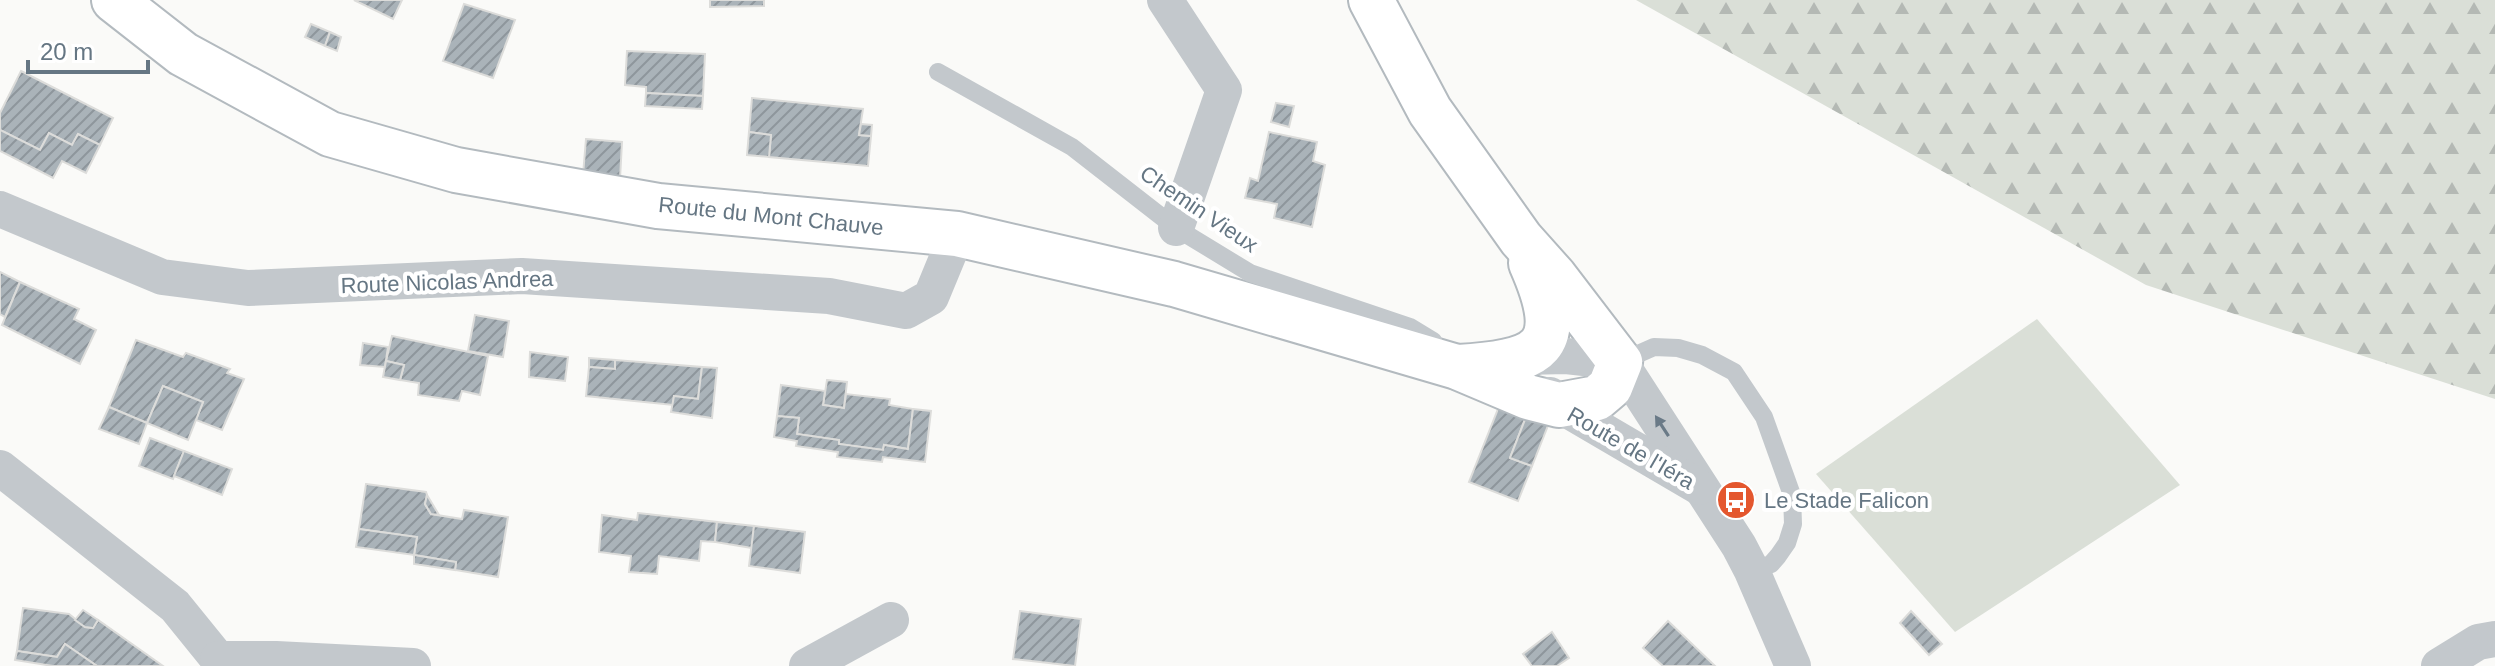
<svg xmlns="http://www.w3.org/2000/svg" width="2495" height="666" viewBox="0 0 2495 666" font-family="Arial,sans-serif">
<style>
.forest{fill:url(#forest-firs)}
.pitch{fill:#dadfd7}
.building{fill:url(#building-hatch);stroke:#dcdcda;stroke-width:2}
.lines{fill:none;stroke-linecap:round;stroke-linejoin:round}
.secondary-casing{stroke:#b3babf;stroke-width:48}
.lane{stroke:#c3c8cc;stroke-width:18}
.street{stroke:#c3c8cc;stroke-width:36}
.secondary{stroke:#fff;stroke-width:44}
.oneway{fill:#6a7a87}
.labels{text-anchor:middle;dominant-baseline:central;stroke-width:8;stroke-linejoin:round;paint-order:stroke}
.street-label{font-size:22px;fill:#657683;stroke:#fff}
.poi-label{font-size:22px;fill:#657683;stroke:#fff;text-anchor:start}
</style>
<defs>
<pattern id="forest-firs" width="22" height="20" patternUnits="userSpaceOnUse" patternTransform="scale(2)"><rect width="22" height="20" fill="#dadfd7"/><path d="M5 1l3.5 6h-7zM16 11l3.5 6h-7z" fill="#b4b9b4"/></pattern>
<pattern id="building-hatch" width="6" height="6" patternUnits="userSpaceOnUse" patternTransform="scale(2)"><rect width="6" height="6" fill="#aab3b9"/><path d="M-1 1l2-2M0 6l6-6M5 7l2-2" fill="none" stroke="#8e969c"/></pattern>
</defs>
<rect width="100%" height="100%" fill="#fafaf8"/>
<polygon class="forest" points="1636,0 2495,0 2495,399 2146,285"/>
<polygon class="pitch" points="2037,319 2180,485 1955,632 1816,474"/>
<g class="building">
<polygon points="354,0 402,0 393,19"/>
<polygon points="710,0 764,0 764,6 710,7"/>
<polygon points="464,4 515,20 493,78 443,61"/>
<polygon points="311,24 330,32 325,46 305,37"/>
<polygon points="330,32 341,37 337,51 325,46"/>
<polygon points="627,51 705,54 703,96 646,93 646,87 625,85"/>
<polygon points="21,71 113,118 100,145 78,134 72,145 49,133 40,150 0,130 0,113"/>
<polygon points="646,93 703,96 702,109 645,106"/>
<polygon points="752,98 863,109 859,135 871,136 868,166 769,157 771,135 749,132"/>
<polygon points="1276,103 1294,106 1289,127 1271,122"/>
<polygon points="861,124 872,125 871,136 859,135"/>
<polygon points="0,130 40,150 49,133 72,145 78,134 100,145 86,173 62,161 53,178 0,151"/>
<polygon points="749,132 771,135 769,157 747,155"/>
<polygon points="1269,132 1317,142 1313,161 1325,165 1312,227 1274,218 1277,204 1245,198 1250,178 1258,181"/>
<polygon points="586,139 622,142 620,179 583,175"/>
<polygon points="0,272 20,282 5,317 0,314"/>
<polygon points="20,282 79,309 74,319 96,330 80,364 2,325"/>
<polygon points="475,315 509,321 503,357 468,351"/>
<polygon points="392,336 488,356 480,395 462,391 459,401 418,395 419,383 400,380 404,365 386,361"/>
<polygon points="136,340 183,357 186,353 230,369 227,373 244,379 222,430 196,420 203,402 163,386 147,423 109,407"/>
<polygon points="363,343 388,347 385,367 360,365"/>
<polygon points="530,352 568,357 565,381 529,377"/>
<polygon points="589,358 615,360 615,369 589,367"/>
<polygon points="615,360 702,367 698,399 674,396 673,405 586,396 589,367 615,369"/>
<polygon points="386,361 404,365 400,380 383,377"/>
<polygon points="702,367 717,368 712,418 671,412 674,396 698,399"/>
<polygon points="827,380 847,382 844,408 823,405"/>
<polygon points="781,385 825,391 823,405 844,408 846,394 890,399 889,405 913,409 908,449 884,445 883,450 839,444 839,440 797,434 799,418 777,416"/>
<polygon points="163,386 203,402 188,440 147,423"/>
<polygon points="1502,399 1528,412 1510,458 1532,466 1518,501 1469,482"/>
<polygon points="109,407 147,423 139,444 99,429"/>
<polygon points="913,409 931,411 925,462 883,457 882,462 837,457 838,452 796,446 797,441 774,437 777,416 799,418 797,434 839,440 839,444 883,450 884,445 908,449"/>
<polygon points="1528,412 1549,423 1532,466 1510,458"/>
<polygon points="150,438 184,451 173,479 139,466"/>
<polygon points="184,451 232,469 222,495 174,476"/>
<polygon points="1744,482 1755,495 1741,507 1730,493"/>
<polygon points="366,484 426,492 427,495 425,504 431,514 462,519 464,510 508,517 498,577 455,570 456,562 414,555 417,537 359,529"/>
<polygon points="427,495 439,515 431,514 425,504"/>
<polygon points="638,513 717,522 715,542 701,541 699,561 659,556 657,574 629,572 631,556 599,552 602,515 637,520"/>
<polygon points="717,522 754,526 752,548 715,542"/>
<polygon points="754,526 805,532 800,573 749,566"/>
<polygon points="359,529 417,537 414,555 356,547"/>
<polygon points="414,555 456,562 455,570 414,564"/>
<polygon points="23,608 69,614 85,627 93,628 98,620 163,666 97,666 65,644 57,657 17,651"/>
<polygon points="83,610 98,620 93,628 85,627 75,620"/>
<polygon points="1020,611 1081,619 1075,666 1013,659"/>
<polygon points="1911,611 1942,644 1929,655 1900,623"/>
<polygon points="1668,621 1715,666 1663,666 1643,648"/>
<polygon points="1552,632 1569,658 1557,666 1532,666 1523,654"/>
<polygon points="65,644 97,666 53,666 15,660 17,651 57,657"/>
</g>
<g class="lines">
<g class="secondary-casing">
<g id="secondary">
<polyline points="114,0 183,54 330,134 456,170 658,206 957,234 1174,284 1457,367 1528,397 1559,405 1597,398 1610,387 1620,362 1555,277 1521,239 1430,111 1371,0"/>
<path d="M1458,367c83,-5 111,-18 73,-104"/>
</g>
</g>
<g class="lane">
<polyline points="938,72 1072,147 1176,228 1250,273 1410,327 1433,341 1433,350"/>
<polyline points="1620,362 1654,347 1678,348 1702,355 1734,372 1764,417 1792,495 1793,524 1787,543 1778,556 1771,564 1752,571"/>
</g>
<g class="street">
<polyline points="1165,0 1224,90 1176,228"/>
<polyline points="0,209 162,277 248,288 522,276 829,296 906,311 931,297 957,234"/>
<polyline points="1523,357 1566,356 1620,362 1739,546 1752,571 1793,666"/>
<polyline points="1550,395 1559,405 1699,487"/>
<polyline points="0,468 175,606 218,659 221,666"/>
<polyline points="218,659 276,659 413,666"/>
<polyline points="807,666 891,620"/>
<polyline points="2439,666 2478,642 2495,639"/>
</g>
<use href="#secondary" class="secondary"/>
</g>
<defs><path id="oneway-solid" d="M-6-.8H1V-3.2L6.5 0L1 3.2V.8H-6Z" transform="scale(2)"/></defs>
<use class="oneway" href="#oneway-solid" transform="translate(1662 426) rotate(-123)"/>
<defs>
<g id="bus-disc" transform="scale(2)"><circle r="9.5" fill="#e4572e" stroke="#fff"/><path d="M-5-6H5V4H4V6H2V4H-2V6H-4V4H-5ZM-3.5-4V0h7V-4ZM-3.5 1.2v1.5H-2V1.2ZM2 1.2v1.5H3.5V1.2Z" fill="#fff"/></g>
</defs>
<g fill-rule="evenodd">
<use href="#bus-disc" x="1736" y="500"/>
</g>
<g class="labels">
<g class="street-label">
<text transform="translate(1199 209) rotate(34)">Chemin Vieux</text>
<text transform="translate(771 216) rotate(6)">Route du Mont Chauve</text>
<text transform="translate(447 282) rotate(-2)">Route Nicolas Andrea</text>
<text transform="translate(1631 448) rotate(30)">Route de l'Iéra</text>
</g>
<g class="poi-label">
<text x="1764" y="500">Le Stade Falicon</text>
</g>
</g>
<path d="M28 60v12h120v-12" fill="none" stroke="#657683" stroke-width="4"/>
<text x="40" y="60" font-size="24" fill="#657683" stroke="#ffffff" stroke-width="6" paint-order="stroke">20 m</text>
</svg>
